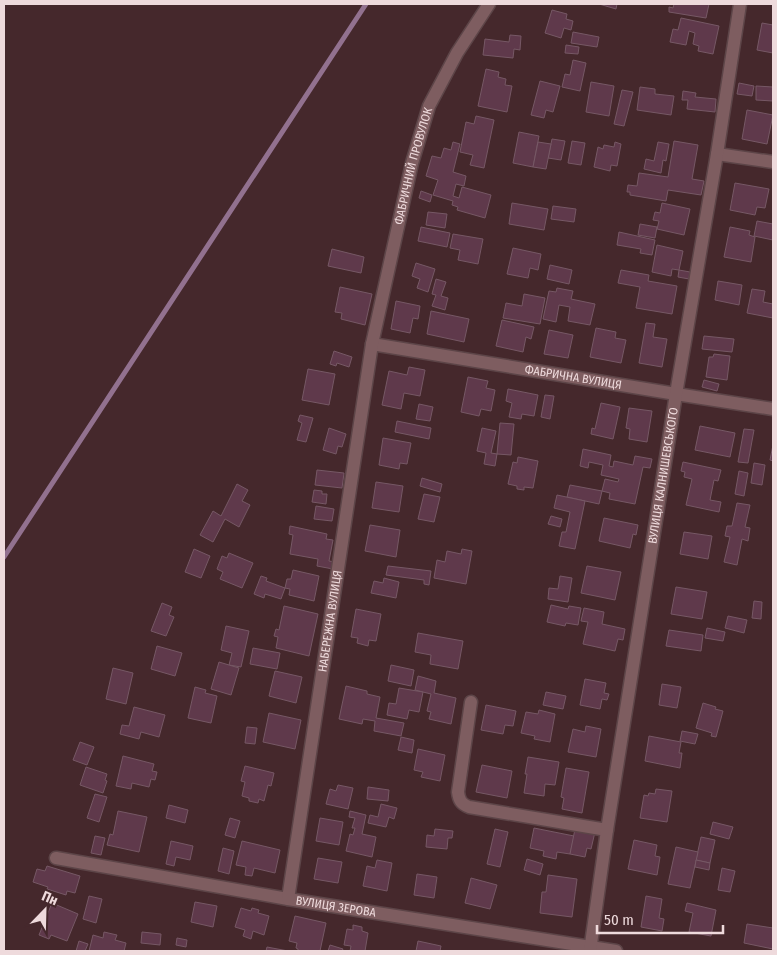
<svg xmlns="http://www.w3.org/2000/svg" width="777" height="955" viewBox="0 0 777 955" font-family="'Fira Sans Condensed',sans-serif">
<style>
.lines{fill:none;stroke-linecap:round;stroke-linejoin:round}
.stream{stroke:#92718f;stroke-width:5}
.building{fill:#5f394b;stroke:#765865}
.minor-casing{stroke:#5d4548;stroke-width:15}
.minor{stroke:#7e5d60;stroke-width:12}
.labels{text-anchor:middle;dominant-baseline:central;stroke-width:4;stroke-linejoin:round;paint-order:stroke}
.street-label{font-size:12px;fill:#eedadc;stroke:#45282c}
</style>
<rect width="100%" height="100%" fill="#45282c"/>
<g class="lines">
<polyline class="stream" points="4,557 366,4"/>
</g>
<g class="building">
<polygon points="599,4 617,4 616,9"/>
<polygon points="674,4 709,4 706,18 669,12 669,7 673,8"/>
<polygon points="552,10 567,14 566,19 573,21 571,30 564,28 561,38 545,33"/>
<polygon points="681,18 719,26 713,54 698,51 699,46 693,44 695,33 689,31 686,45 670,42 673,29 678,30"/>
<polygon points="762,23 773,25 773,53 757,50"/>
<polygon points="573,32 599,37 597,47 571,43"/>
<polygon points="510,35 521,36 520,50 514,49 513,58 483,55 485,39 509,42"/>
<polygon points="566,45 579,47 578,54 565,53"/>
<polygon points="573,60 586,63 580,91 562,87 565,74 570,75"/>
<polygon points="486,69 499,72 498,77 506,79 505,85 512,86 507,112 478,106"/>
<polygon points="540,81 560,86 553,112 546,110 544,118 531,115"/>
<polygon points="591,82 614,86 609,116 586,112"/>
<polygon points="739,83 754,86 752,96 737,94"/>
<polygon points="756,86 773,87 773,101 756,100"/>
<polygon points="640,87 655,89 655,94 674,96 671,115 637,110"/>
<polygon points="622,90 633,92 624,126 614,124"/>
<polygon points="683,91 696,93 695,97 716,99 715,112 687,109 688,100 682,100"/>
<polygon points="747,110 773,115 767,144 742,139"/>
<polygon points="476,116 494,120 484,168 470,165 473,155 460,152 466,122 474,124"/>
<polygon points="519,132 539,136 533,167 513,163"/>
<polygon points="552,139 565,141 561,160 548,158"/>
<polygon points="572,141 585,143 581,165 568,163"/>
<polygon points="674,141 698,145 692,179 704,181 701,195 668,190 666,201 630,195 630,192 627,192 628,185 637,186 639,173 668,177"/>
<polygon points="453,142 460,144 453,172 466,176 464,186 456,184 453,196 459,198 462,187 491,195 485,218 457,210 458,207 452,205 453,201 433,195 438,180 426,176 432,156 441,158 444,148 451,150"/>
<polygon points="538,142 551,144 546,169 533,167"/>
<polygon points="615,142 621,144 617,166 611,165 610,171 594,167 598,147 603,149 604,145 614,147"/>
<polygon points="658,142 669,144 666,161 663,160 661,173 644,169 646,159 654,161"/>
<polygon points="735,183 769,189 765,208 757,207 755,215 730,210"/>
<polygon points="421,191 432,195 430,202 419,198"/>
<polygon points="512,203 548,209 544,230 509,224"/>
<polygon points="662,203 690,209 684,235 657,229 659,221 653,220 655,212 660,213"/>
<polygon points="553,206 576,209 574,222 551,219"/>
<polygon points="428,212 447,214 445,228 426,225"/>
<polygon points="757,221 773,224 773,240 754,236"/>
<polygon points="640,224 657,227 655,238 638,235"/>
<polygon points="421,227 450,233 447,247 418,241"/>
<polygon points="730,227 750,231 749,235 755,237 751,262 724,257"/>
<polygon points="619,232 655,240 652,255 640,253 641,249 617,245"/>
<polygon points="453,234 483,239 478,264 458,260 460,250 450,248"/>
<polygon points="657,245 683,251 679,270 672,269 671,276 652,272"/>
<polygon points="513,248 541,254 538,270 530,268 528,278 507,274"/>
<polygon points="332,249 364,257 361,273 328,266"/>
<polygon points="416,263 435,269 428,292 417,288 420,279 412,276"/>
<polygon points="550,265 572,270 569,284 547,279"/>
<polygon points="621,270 649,275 648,281 677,286 672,314 636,308 640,287 618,283"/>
<polygon points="679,270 690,272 689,279 678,277"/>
<polygon points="436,279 446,282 441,296 448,298 445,310 432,306 436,295 432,294"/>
<polygon points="718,281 742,285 739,305 715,300"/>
<polygon points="340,287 372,294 365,325 341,319 342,313 335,312"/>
<polygon points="557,288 573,291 571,299 595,304 590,325 568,321 570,307 559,305 556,322 543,319 549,291 556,292"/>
<polygon points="752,289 765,291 763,302 773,304 773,318 747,313"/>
<polygon points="524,294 545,298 540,324 503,318 506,303 522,306"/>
<polygon points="396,301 420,306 418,319 413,318 410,333 391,329"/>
<polygon points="431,311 469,319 464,342 427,334"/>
<polygon points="502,320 534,327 531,339 526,337 523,352 496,346"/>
<polygon points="646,323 655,324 653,337 667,339 662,367 639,363"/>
<polygon points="596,328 616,332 615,338 626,340 621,363 590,357"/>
<polygon points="549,330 573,335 568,358 544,354"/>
<polygon points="704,336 734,339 732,352 702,349"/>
<polygon points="334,351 352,357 349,367 337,363 336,366 330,364"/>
<polygon points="714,354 730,356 727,380 706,377 709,357 713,357"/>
<polygon points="409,367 425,370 420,396 404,393 401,409 382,405 389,371 407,375"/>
<polygon points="308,369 335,374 329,405 302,400"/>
<polygon points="468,377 488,381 486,388 495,390 491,411 481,409 479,416 461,412"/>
<polygon points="704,380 719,384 717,391 702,387"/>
<polygon points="508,389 538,395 534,416 522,414 521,419 509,417 512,403 506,401"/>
<polygon points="545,395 554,396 550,419 541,417"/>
<polygon points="601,403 620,407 613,439 591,434 592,428 595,429"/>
<polygon points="419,404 433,407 430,421 416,419"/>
<polygon points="629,408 652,411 647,442 629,439 630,429 626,428"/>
<polygon points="300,415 313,418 306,442 297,440 302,423 298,421"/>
<polygon points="397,421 431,428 429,439 395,432"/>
<polygon points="500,423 514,424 511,455 497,454"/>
<polygon points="700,426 735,433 730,457 695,450"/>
<polygon points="329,428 346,434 342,447 338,446 336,454 323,450"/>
<polygon points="482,428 496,431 491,453 497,454 495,466 484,464 486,453 477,451"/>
<polygon points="744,429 754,430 748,463 738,462"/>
<polygon points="383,438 411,443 407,464 400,463 399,469 379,465"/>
<polygon points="773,445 773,461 770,460"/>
<polygon points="583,449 611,455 609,466 613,467 614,461 633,465 635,456 652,459 650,468 643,467 635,504 609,499 610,493 602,491 605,479 618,482 619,479 601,475 603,465 589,462 588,468 580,466"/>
<polygon points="518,457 538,461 533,488 524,487 524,490 517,489 517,486 508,484 513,462 517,463"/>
<polygon points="683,462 721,470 718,481 714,480 710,500 721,502 719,512 686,505 692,479 684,477 685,472 681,471"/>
<polygon points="754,463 765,465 762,485 751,483"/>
<polygon points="317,470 344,473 342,488 315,485"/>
<polygon points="739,471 748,473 744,496 735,494"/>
<polygon points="422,478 442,484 440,492 420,486"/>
<polygon points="376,482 403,486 399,512 372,508"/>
<polygon points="237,484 248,490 242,501 250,505 239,527 225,519 213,542 200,535 213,511 221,516"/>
<polygon points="570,485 602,491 599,504 567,497"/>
<polygon points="314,490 322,491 322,494 327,494 326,504 312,502"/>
<polygon points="424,494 440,497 434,522 418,519"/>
<polygon points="557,495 585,501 575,549 559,546 562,532 566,532 570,512 554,508"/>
<polygon points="737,503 750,505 745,527 750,528 748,541 742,539 737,565 724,562 730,537 725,536 727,526 732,526"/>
<polygon points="316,506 334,509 332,521 314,519"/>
<polygon points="551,516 562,519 560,527 548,524"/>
<polygon points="604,518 638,525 636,535 633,534 630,548 599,541"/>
<polygon points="370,525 400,530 396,557 365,551"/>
<polygon points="290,526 327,534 326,539 333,540 329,561 335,562 333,569 317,566 318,559 290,554 293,535 289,534"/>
<polygon points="684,532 712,536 708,559 680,554"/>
<polygon points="194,549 210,556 201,578 185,572"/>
<polygon points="462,549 472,551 466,584 434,578 437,560 445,562 447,551 461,554"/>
<polygon points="229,553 253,563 242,588 220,579 223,572 217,569 222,556 227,558"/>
<polygon points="388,566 431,571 429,585 424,584 424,580 386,575"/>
<polygon points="587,566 621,572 615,600 581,593"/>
<polygon points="293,570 319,576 314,601 289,595 290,589 285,588 287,579 291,579"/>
<polygon points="261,576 267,578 266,581 285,588 281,599 265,594 264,598 254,594"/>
<polygon points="560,576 572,578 568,602 548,599 549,588 558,589"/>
<polygon points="384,578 399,582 396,598 371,593 374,581 383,583"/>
<polygon points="676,587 707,592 702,619 671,614"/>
<polygon points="754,601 762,602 761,619 752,618"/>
<polygon points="162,603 172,607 169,615 174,617 166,636 151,631"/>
<polygon points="551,605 568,609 569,606 581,608 578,625 566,623 565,626 547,622"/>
<polygon points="284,606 318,614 309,656 276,648 278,637 274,636 276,629 279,630"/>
<polygon points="584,608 604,612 602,624 625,629 623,640 618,639 615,651 583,644 588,622 581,621"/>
<polygon points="356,609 381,614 376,641 369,640 368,646 357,643 358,638 351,637"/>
<polygon points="728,616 747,620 744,633 725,628"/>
<polygon points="226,626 249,631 241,667 229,665 232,653 221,650"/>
<polygon points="707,628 725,632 723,641 705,638"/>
<polygon points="669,630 703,635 701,651 666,646"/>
<polygon points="418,633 463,641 458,669 430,664 431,655 415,652"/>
<polygon points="157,646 182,653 175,676 151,669"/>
<polygon points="253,648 280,653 277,669 250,664"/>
<polygon points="219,662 239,668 231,695 211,689"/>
<polygon points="391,665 414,670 411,686 388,681"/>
<polygon points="113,668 133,673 126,704 106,699"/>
<polygon points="275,671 302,677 296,703 269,696"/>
<polygon points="418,676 436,681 434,693 456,698 451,724 429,719 431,712 427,711 431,694 415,690"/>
<polygon points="585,679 606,683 604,693 609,694 607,700 602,699 600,709 580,705"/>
<polygon points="662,684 681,687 677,708 659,705"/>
<polygon points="346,686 367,691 367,694 380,697 376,718 404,723 401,736 374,731 375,721 363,719 362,724 339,719"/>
<polygon points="195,687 206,690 205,693 217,696 211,723 188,718"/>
<polygon points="399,688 423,692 419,712 409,710 407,719 387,715 389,703 396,704"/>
<polygon points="546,692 566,696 563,709 543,705"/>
<polygon points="703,703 716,707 715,709 723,711 716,737 711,736 712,733 696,728"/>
<polygon points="486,705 516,711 513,726 505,725 503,734 481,730"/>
<polygon points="134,707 165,715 159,737 141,732 139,739 120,734 122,725 129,726"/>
<polygon points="539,710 555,714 550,742 534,739 535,736 521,733 526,712 538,714"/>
<polygon points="269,713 301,720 295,749 263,742"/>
<polygon points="586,726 601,729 596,757 568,752 573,729 585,732"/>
<polygon points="247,727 257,728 255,744 245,743"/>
<polygon points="682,731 698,734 695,744 680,741"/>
<polygon points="649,736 681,742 679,753 682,753 680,768 645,761"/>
<polygon points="401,737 414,740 412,753 398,750"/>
<polygon points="80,742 94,747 87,765 73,760"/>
<polygon points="418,749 445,755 440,781 421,777 423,772 414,770"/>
<polygon points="123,756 154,764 152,771 157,772 155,780 151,779 149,787 132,783 131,789 116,786"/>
<polygon points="528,757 559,762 555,785 545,784 544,796 524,793 527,774 525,774"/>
<polygon points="482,765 512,771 507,798 476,792"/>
<polygon points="245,766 274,773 271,786 268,785 264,801 259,799 258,803 249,801 249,798 242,796 245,782 241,781"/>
<polygon points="86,767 107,774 105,780 107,781 103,793 80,785"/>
<polygon points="566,768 589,772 582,813 562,809 564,798 561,797"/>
<polygon points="338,785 353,788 348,809 326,804 330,789 336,791"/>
<polygon points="368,787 389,790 388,801 367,799"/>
<polygon points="656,789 672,791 667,822 640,818 644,795 648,796 649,793 655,794"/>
<polygon points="95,794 107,797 99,822 87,818"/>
<polygon points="381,804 397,808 394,819 389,817 386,827 368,823 370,815 378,817"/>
<polygon points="169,805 188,810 185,823 166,818"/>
<polygon points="118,811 147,817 139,852 107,845 110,834 113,835"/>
<polygon points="350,811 366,815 362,834 376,837 372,857 346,851 350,834 353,835 355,828 352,828 355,818 349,817"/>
<polygon points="230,818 240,821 235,838 225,835"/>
<polygon points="320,818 343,822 339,845 316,841"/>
<polygon points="713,822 733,827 729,839 710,834"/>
<polygon points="534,828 574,836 570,854 557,852 556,859 543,856 544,851 530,848"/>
<polygon points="435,829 453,831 452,838 448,838 447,849 426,847 427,835 434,836"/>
<polygon points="495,829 508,832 500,867 487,864"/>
<polygon points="575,829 595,832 591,849 587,848 585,857 570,854"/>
<polygon points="95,836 105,838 101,855 91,853"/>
<polygon points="701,837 715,840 710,863 696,860"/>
<polygon points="634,840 657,845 655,856 660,857 657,875 628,869"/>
<polygon points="171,841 193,846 190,860 176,857 174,866 166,864"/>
<polygon points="242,841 280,850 275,873 254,868 252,876 245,875 246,867 236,865"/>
<polygon points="676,847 698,852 690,888 668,884"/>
<polygon points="223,848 234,851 229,874 218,871"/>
<polygon points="318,858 342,862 338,883 314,879"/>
<polygon points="527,859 543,864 540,875 524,870"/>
<polygon points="377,860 392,863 387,891 363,886 367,866 375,868"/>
<polygon points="696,860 710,863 709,870 695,867"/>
<polygon points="47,866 80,876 75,893 67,891 66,895 47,889 48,887 33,882 37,869 45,871"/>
<polygon points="722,868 735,871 730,892 718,890"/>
<polygon points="417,874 437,877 434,898 414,895"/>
<polygon points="548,875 577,879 572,917 540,913 542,892 546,892"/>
<polygon points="471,878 497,885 490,909 465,903"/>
<polygon points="89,896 102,899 96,923 83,919"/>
<polygon points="646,896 662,899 659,918 664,919 662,931 641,927"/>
<polygon points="195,902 217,906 213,927 191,922"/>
<polygon points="52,903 78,914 67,941 51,935 49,939 39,935"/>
<polygon points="687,903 716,910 711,936 689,932 693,913 685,911"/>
<polygon points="241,908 251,911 252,908 259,910 258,913 269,916 264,935 253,931 251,939 243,936 245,930 235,927"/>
<polygon points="295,916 326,923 320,951 298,951 298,949 296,948 297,943 289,941"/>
<polygon points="747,924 773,928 773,949 744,943"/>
<polygon points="353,925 362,927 362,931 368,933 365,951 350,951 351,946 344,945 347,929 353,930"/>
<polygon points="104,932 117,935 115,940 126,943 124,951 89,951 93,935 103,938"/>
<polygon points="142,932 161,934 160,945 141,943"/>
<polygon points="177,938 187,940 186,947 176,945"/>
<polygon points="79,941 88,944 85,951 76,951"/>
<polygon points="418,941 441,946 440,951 416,951"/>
<polygon points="330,945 343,949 342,951 328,951"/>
<polygon points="267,947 288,951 266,951"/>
</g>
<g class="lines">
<g class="minor-casing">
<g id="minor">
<polyline points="717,154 773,162"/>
<path id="s1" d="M372,344l304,50 97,15"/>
<path d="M471,702l-13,90c1,8 3,12 11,15l138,23"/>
<path id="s2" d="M56,858l232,41 328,52"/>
<path id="s3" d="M288,899l84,-555 40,-181 17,-57 28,-53 32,-49"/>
<path id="s4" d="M590,951l17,-121 69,-436 41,-240 23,-150"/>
</g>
</g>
<use href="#minor" class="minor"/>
</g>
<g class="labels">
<g class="street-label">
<text stroke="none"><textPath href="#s3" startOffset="744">ФАБРИЧНИЙ ПРОВУЛОК</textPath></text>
<text stroke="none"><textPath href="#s1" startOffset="204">ФАБРИЧНА ВУЛИЦЯ</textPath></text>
<text stroke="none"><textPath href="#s4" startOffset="481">ВУЛИЦЯ КАЛНИШЕВСЬКОГО</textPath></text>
<text stroke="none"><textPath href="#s3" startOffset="281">НАБЕРЕЖНА ВУЛИЦЯ</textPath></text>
<text stroke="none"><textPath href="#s2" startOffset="284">ВУЛИЦЯ ЗЕРОВА</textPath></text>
</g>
</g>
<rect width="777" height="955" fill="none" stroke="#eedadc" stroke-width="10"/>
<g transform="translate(45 910) rotate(23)" stroke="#45282c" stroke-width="4" paint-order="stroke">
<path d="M0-4L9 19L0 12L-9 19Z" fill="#eedadc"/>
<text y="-8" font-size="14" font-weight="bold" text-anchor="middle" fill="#eedadc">Пн</text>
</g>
<path d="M597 925v8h126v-8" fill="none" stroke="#eedadc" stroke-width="2.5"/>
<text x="604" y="925" font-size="15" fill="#eedadc" stroke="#45282c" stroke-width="4" paint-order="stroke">50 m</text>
</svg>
